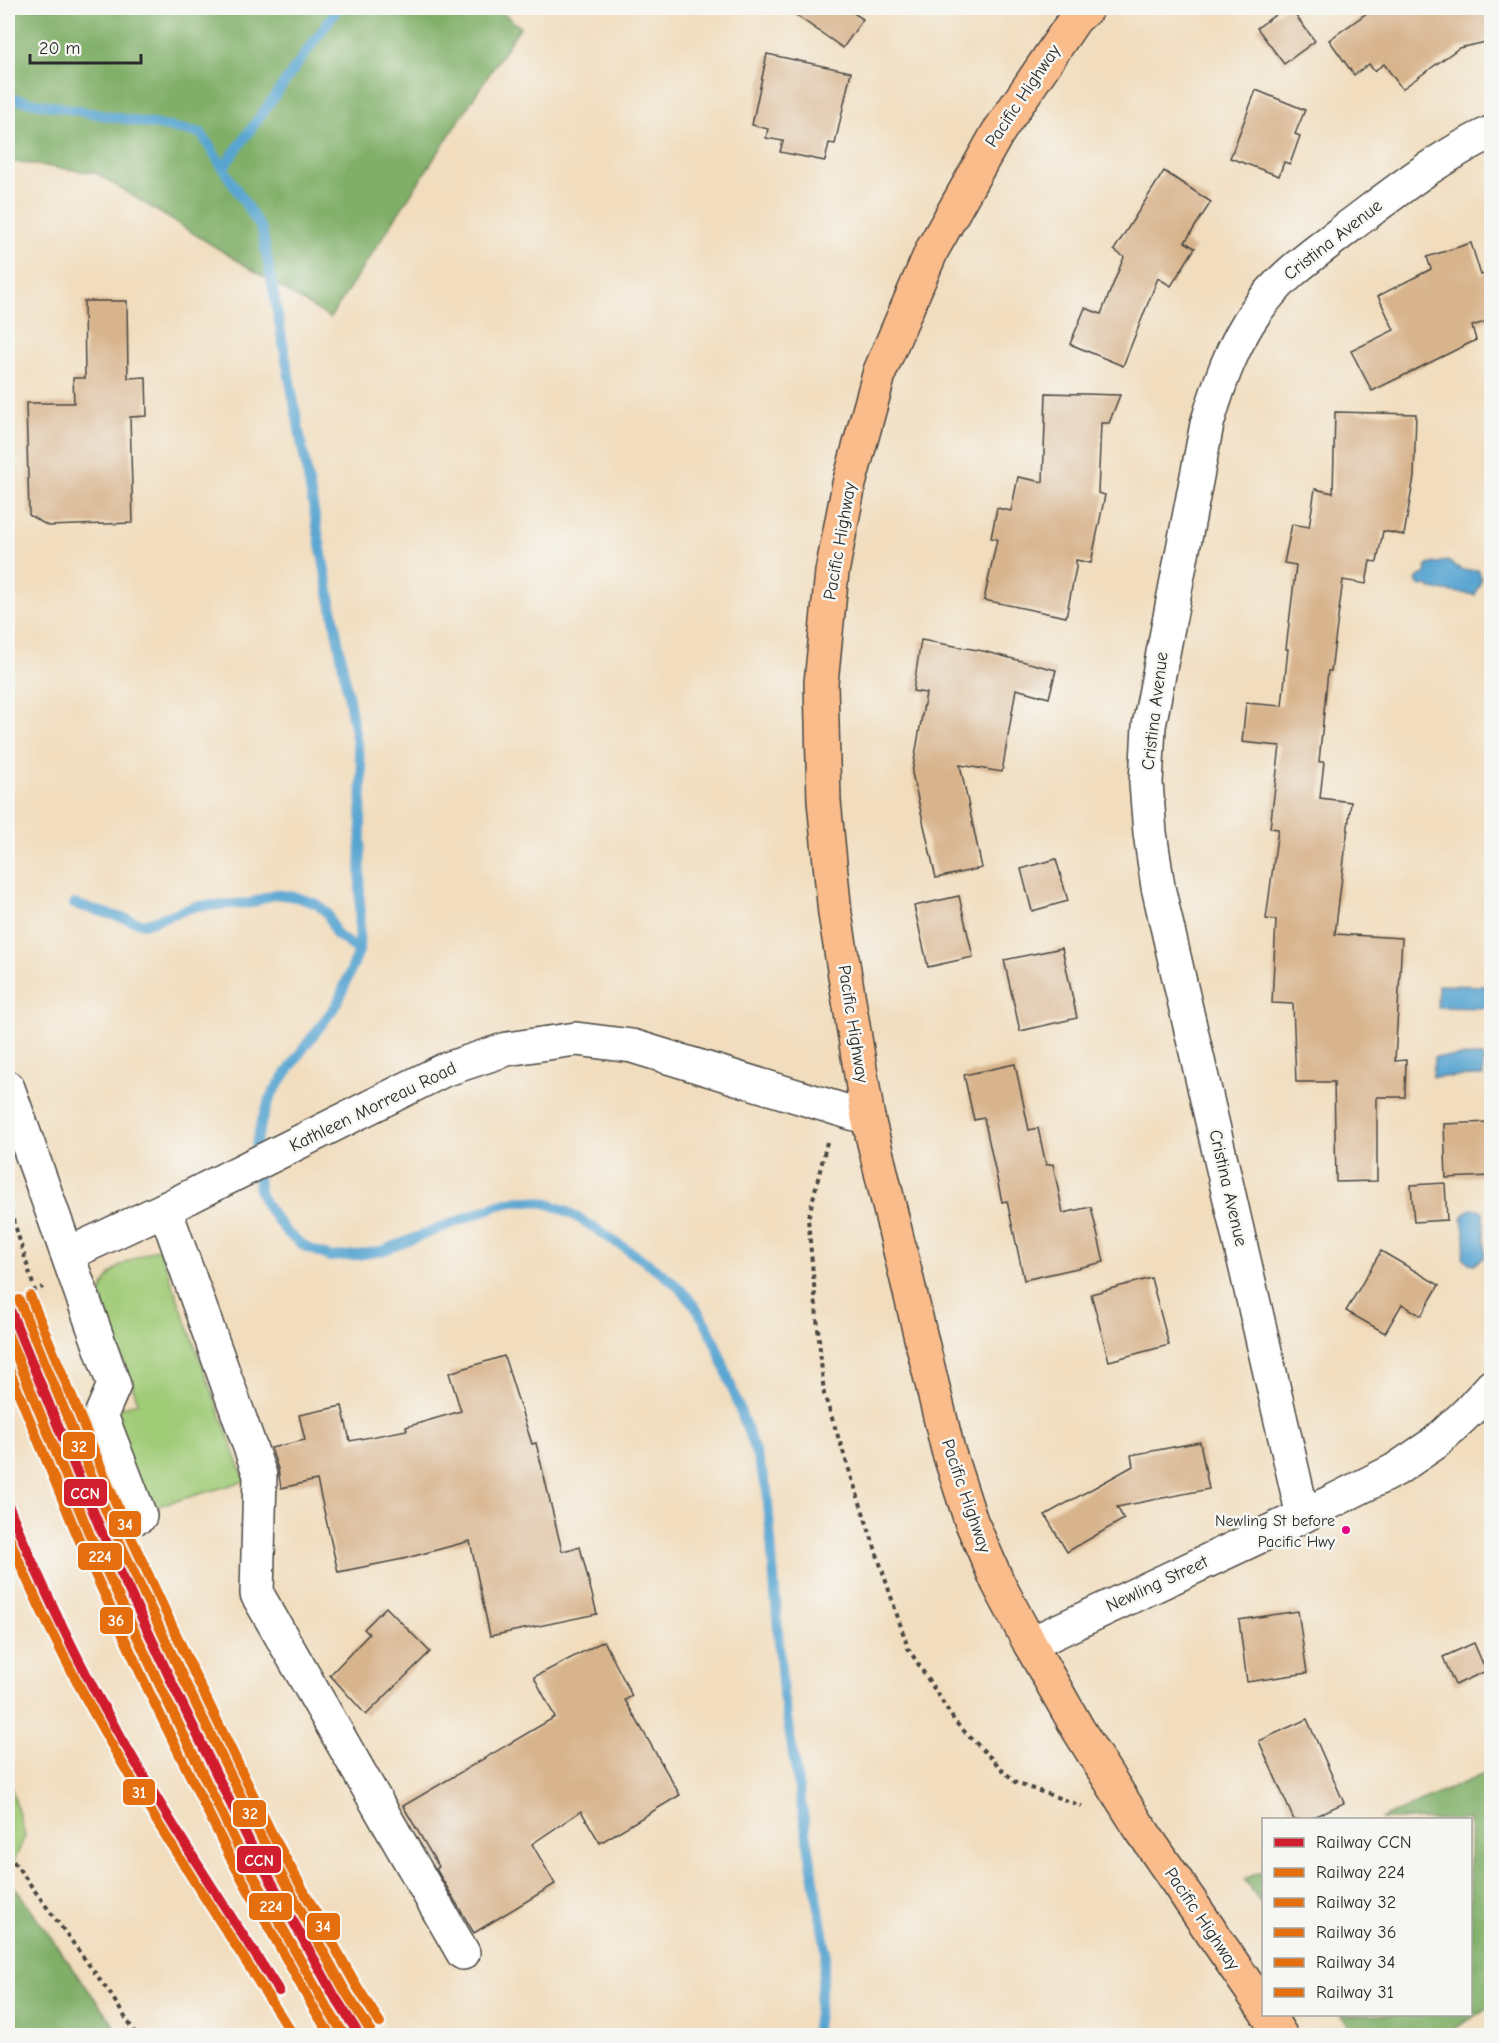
<svg xmlns="http://www.w3.org/2000/svg" width="1499" height="2043" viewBox="0 0 1499 2043" font-family="'Comic Neue',sans-serif">
<style>
.green{fill:#a0cb77;stroke:#667b51;stroke-width:1.5}
.forest{fill:#80af68;stroke:#566d4a;stroke-width:1.5}
.water{fill:#58a5d1;stroke:#42687e;stroke-width:1.5}
.lines{fill:none;stroke-linecap:round;stroke-linejoin:round}
.stream{stroke:#58a5d1;stroke-width:10}
.building{fill:#d8b48d}
.minor-casing{stroke:#494641;stroke-width:36}
.major-casing{stroke:#494641;stroke-width:36}
.path{stroke:#494641;stroke-width:4;stroke-dasharray:4.5 4.5;stroke-linecap:butt}
.minor{stroke:#fff;stroke-width:33}
.major{stroke:#fabc8b;stroke-width:33}
.rail-1-casing{stroke:#f6f6f2;stroke-width:15}
.rail-2-casing{stroke:#f6f6f2;stroke-width:15}
.rail-3-casing{stroke:#f6f6f2;stroke-width:15}
.rail-4-casing{stroke:#f6f6f2;stroke-width:15}
.rail-5-casing{stroke:#f6f6f2;stroke-width:15}
.rail-6-casing{stroke:#f6f6f2;stroke-width:15}
.rail-1{stroke:#d11f2f;stroke-width:10}
.rail-2{stroke:#e56e0f;stroke-width:10}
.rail-3{stroke:#e56e0f;stroke-width:10}
.rail-4{stroke:#e56e0f;stroke-width:10}
.rail-5{stroke:#e56e0f;stroke-width:10}
.rail-6{stroke:#e56e0f;stroke-width:10}
.bus-dot{fill:#e5007d;stroke:#f6f6f2;stroke-width:2}
.labels{text-anchor:middle;dominant-baseline:central;stroke-width:5;stroke-linejoin:round;paint-order:stroke}
.bus-label{font-size:16px;fill:#2b2b2b;stroke:#f6f6f2;text-anchor:end}
.street-label{font-size:18px;fill:#2b2b2b;stroke:#f6f6f2}
.line-badge{stroke:#f6f6f2;stroke-width:2}
.badge-label{font-size:16px;text-anchor:middle;font-weight:bold;fill:#fff}
</style>
<rect width="100%" height="100%" fill="#f6f6f2"/>
<filter id="ink" filterUnits="userSpaceOnUse"><feTurbulence type="fractalNoise" baseFrequency=".0167" numOctaves="2"/><feDisplacementMap in="SourceGraphic" scale="12" xChannelSelector="R" yChannelSelector="G"/><feConvolveMatrix kernelMatrix="1 2 1 2 8 2 1 2 1" color-interpolation-filters="sRGB"/></filter>
<filter id="wash" filterUnits="userSpaceOnUse"><feTurbulence type="fractalNoise" baseFrequency=".008" numOctaves="4" result="noise"/><feDisplacementMap in="SourceGraphic" scale="24" xChannelSelector="R" yChannelSelector="G"/><feGaussianBlur stdDeviation="1.35" result="paint"/><feColorMatrix in="noise" values="0 0 0 0 0 0 0 0 0 0 0 0 0 0 0 0 0 1.4 0 .05"/><feComposite in="paint" operator="in"/></filter>
<g filter="url(#wash)">
<rect width="100%" height="100%" fill="#f1ddbe"/>
<g class="green">
<path d="M159,1248l86,233 -98,28 -39,-96 30,-11 -38,-107c9,-31 32,-35 59,-47z"/>
<polygon points="8,1776 25,1836 8,1876"/>
</g>
<g class="forest">
<polygon points="10,8 496,8 520,27 330,318 96,173 8,161 8,9"/>
<polygon points="1491,1771 1491,2006 1445,2035 1354,2035 1340,2015 1470,2014 1470,1820 1380,1819"/>
<polygon points="1263,1871 1263,1907 1244,1879"/>
<polygon points="8,1878 121,2035 8,2035"/>
</g>
<g class="water">
<path d="M1447,561l16,9h15c7,10 -1,18 -3,25l-44,-6 -5,-4 -3,2 -5,-3 -2,-4 2,-3 8,-4 1,-8z"/>
<polygon points="1438,985 1488,986 1487,1008 1437,1007"/>
<polygon points="1483,1056 1483,1076 1433,1077 1434,1057"/>
<path d="M1471,1209h8l4,3 2,40 -1,6 -10,6 -5,-1 -6,-6c0,-6 2,-10 2,-16 2,-13 -11,-24 6,-32z"/>
</g>
<g class="lines">
<g class="stream">
<path d="M8,98l193,35 61,97 100,540 -3,181 -22,53 -34,45 -31,45 -10,26 -6,24 3,47 9,17 19,25 19,14 24,10 27,-2 25,-4 114,-45c45,-14 69,3 106,27 26,18 56,34 78,56 29,28 41,69 54,105 12,32 24,63 33,96l16,204 43,257 -11,85"/>
<polyline points="223,168 338,8"/>
<polyline points="74,904 144,924 196,906 251,903 275,894 296,897 317,904 327,913 336,934 359,951"/>
</g>
</g>
<g id="blocks">
<g class="building">
<polygon points="786,8 846,8 863,19 843,48"/>
<polygon points="1285,8 1290,8 1315,41 1284,64 1257,28"/>
<polygon points="1374,8 1491,8 1491,41 1459,48 1402,89 1384,64 1374,71 1369,64 1354,75 1329,40"/>
<polygon points="767,54 851,72 835,144 829,143 825,161 780,152 783,141 766,138 768,129 752,125"/>
<polygon points="1256,90 1305,110 1295,134 1300,136 1290,164 1284,162 1279,176 1230,158"/>
<polygon points="1164,171 1211,202 1185,242 1195,248 1171,286 1158,278 1123,366 1070,344 1085,308 1101,314 1124,257 1114,250"/>
<polygon points="1471,243 1481,275 1491,271 1491,320 1472,326 1476,340 1372,391 1351,351 1394,330 1378,296 1431,269 1427,257"/>
<polygon points="84,301 127,301 128,378 146,377 147,416 130,417 133,523 48,526 29,515 26,403 74,403 73,378 85,378"/>
<polygon points="1046,393 1120,395 1109,423 1101,423 1098,493 1105,495 1091,563 1076,560 1076,568 1066,617 984,600 997,539 991,538 997,508 1011,511 1018,477 1043,482"/>
<polygon points="1335,412 1416,414 1414,477 1404,535 1383,531 1377,562 1370,561 1366,584 1343,580 1331,671 1328,671 1319,762 1324,762 1320,798 1351,802 1335,934 1402,938 1395,1061 1406,1060 1405,1097 1377,1097 1377,1181 1336,1182 1334,1082 1296,1082 1293,1004 1272,1003 1276,920 1266,919 1278,829 1270,828 1280,746 1242,742 1246,703 1282,706 1288,649 1286,649 1296,565 1284,563 1292,524 1309,527 1315,489 1333,493"/>
<polygon points="921,640 983,651 1056,670 1049,698 1016,689 1002,772 960,765 982,868 936,878 912,773 926,693 913,691"/>
<polygon points="1056,859 1068,901 1032,911 1021,869"/>
<polygon points="959,896 973,957 928,967 914,906"/>
<polygon points="1062,948 1077,1018 1020,1031 1004,960"/>
<polygon points="1015,1064 1029,1130 1038,1128 1046,1165 1053,1164 1063,1213 1091,1207 1104,1262 1024,1280 1007,1201 1002,1202 984,1118 974,1120 964,1075"/>
<polygon points="1491,1122 1491,1176 1446,1178 1444,1124"/>
<polygon points="1445,1183 1447,1220 1414,1222 1411,1185"/>
<polygon points="1381,1251 1439,1285 1421,1316 1402,1304 1385,1333 1346,1311"/>
<polygon points="1151,1278 1169,1345 1109,1361 1091,1294"/>
<polygon points="504,1356 532,1444 536,1443 562,1551 580,1547 597,1614 490,1636 470,1541 403,1559 338,1572 317,1480 281,1488 278,1469 271,1448 305,1440 299,1415 342,1406 350,1441 407,1430 406,1427 461,1411 449,1373"/>
<polygon points="1200,1442 1209,1489 1117,1507 1124,1519 1067,1552 1045,1515 1133,1466 1131,1455"/>
<polygon points="386,1607 430,1652 366,1715 330,1675 369,1634 364,1629"/>
<polygon points="1298,1611 1307,1673 1247,1682 1239,1620"/>
<polygon points="604,1641 632,1696 625,1700 680,1795 600,1843 581,1811 532,1844 555,1884 474,1933 436,1869 439,1867 403,1806 555,1717 534,1677"/>
<polygon points="1474,1643 1486,1671 1455,1685 1443,1657"/>
<polygon points="1307,1719 1344,1803 1307,1820 1294,1820 1259,1741"/>
</g>
</g>
</g>
<g filter="url(#ink)">
<use href="#blocks" fill-opacity="0" stroke="#494641" stroke-width="1.5"/>
<g class="lines">
<g class="minor-casing">
<g id="minor">
<polyline points="8,1088 114,1385 101,1415 140,1516"/>
<polyline points="165,1209 260,1475 257,1594 463,1953"/>
<polyline points="68,1254 165,1209 444,1070 507,1049 576,1039 632,1046 868,1118"/>
<path d="M1303,1516l-145,-629 -8,-54 -4,-50 3,-57 58,-302c12,-40 25,-79 49,-113 24,-35 58,-57 91,-83 47,-35 91,-71 145,-96"/>
<polyline points="1030,1644 1303,1516 1395,1470 1435,1443 1469,1411 1492,1386"/>
</g>
</g>
<g class="major-casing">
<g id="major">
<polyline points="1087,8 1075,19 997,134 932,250 880,371 849,484 832,572 821,683 824,801 835,914 868,1118 948,1450 971,1521 998,1583 1030,1644 1078,1729 1138,1825 1264,2009"/>
<polyline points="1267,2014 1281,2036"/>
</g>
</g>
<g class="path">
<polyline points="827,1142 808,1219 824,1394 908,1648 956,1723 1016,1783 1082,1806"/>
<polyline points="8,1202 35,1291 43,1287"/>
<polyline points="8,1854 111,1995 137,2036"/>
</g>
<use href="#minor" class="minor"/>
<use href="#major" class="major"/>
<g class="rail-1-casing">
<g id="rail-1">
<polyline points="8,1305 100,1528 173,1685 251,1845 335,1997 360,2036"/>
<path d="M8,1505c27,65 56,128 89,190 56,102 119,199 182,296"/>
</g>
</g>
<g class="rail-2-casing">
<polyline id="rail-2" points="8,1335 89,1533 162,1690 240,1851 324,2003 345,2036"/>
</g>
<g class="rail-3-casing">
<polyline id="rail-3" points="19,1300 111,1523 184,1680 262,1839 345,1991 370,2030"/>
</g>
<g class="rail-4-casing">
<polyline id="rail-4" points="8,1367 78,1537 151,1696 230,1857 314,2009 331,2036"/>
</g>
<g class="rail-5-casing">
<polyline id="rail-5" points="30,1296 122,1518 195,1675 272,1834 356,1985 380,2023"/>
</g>
<g class="rail-6-casing">
<path id="rail-6" d="M8,1535c57,139 135,268 217,394 23,35 45,72 69,107"/>
</g>
<use href="#rail-1" class="rail-1"/>
<use href="#rail-2" class="rail-2"/>
<use href="#rail-3" class="rail-3"/>
<use href="#rail-4" class="rail-4"/>
<use href="#rail-5" class="rail-5"/>
<use href="#rail-6" class="rail-6"/>
</g>
</g>
<circle class="bus-dot" cx="1346" cy="1530" r="5"/>
<g class="labels">
<g class="bus-label">
<text x="1335" y="1521">Newling St before<tspan x="1335" dy="21">Pacific Hwy</tspan></text>
</g>
<g class="street-label">
<text transform="translate(1023 96) rotate(-56)">Pacific Highway</text>
<text transform="translate(1333 240) rotate(-38)">Cristina Avenue</text>
<text transform="translate(840 541) rotate(-80)">Pacific Highway</text>
<text transform="translate(1155 711) rotate(-83)">Cristina Avenue</text>
<text transform="translate(853 1024) rotate(81)">Pacific Highway</text>
<text transform="translate(373 1107) rotate(-26)">Kathleen Morreau Road</text>
<text transform="translate(1228 1188) rotate(77)">Cristina Avenue</text>
<text transform="translate(966 1496) rotate(71)">Pacific Highway</text>
<text transform="translate(1157 1584) rotate(-25)">Newling Street</text>
<text transform="translate(1202 1919) rotate(56)">Pacific Highway</text>
</g>
</g>
<g class="line-badge">
<rect x="62" y="1431" width="34" height="29" rx="6" fill="#e56e0f"/>
<rect x="63" y="1478" width="45" height="29" rx="6" fill="#d11f2f"/>
<rect x="108" y="1510" width="34" height="28" rx="6" fill="#e56e0f"/>
<rect x="77" y="1542" width="46" height="29" rx="6" fill="#e56e0f"/>
<rect x="99" y="1606" width="35" height="29" rx="6" fill="#e56e0f"/>
<rect x="122" y="1778" width="34" height="28" rx="6" fill="#e56e0f"/>
<rect x="232" y="1799" width="35" height="29" rx="6" fill="#e56e0f"/>
<rect x="236" y="1845" width="46" height="29" rx="6" fill="#d11f2f"/>
<rect x="248" y="1892" width="45" height="29" rx="6" fill="#e56e0f"/>
<rect x="306" y="1912" width="35" height="29" rx="6" fill="#e56e0f"/>
</g>
<g class="badge-label">
<text x="79" y="1452">32</text>
<text x="85" y="1499">CCN</text>
<text x="125" y="1530">34</text>
<text x="100" y="1562">224</text>
<text x="116" y="1626">36</text>
<text x="139" y="1798">31</text>
<text x="250" y="1819">32</text>
<text x="259" y="1866">CCN</text>
<text x="271" y="1912">224</text>
<text x="323" y="1932">34</text>
</g>
<rect width="1499" height="2043" fill="none" stroke="#f6f6f2" stroke-width="30"/>
<rect x="1262" y="1818" width="210" height="198" fill="#f6f6f2" stroke="#a5a5a2" stroke-width="1.5"/>
<rect x="1274" y="1838" width="30" height="9" fill="#d11f2f" stroke="#a5a5a2" stroke-width="1.5"/>
<text x="1316" y="1848" font-size="18" fill="#2b2b2b">Railway CCN</text>
<rect x="1274" y="1868" width="30" height="9" fill="#e56e0f" stroke="#a5a5a2" stroke-width="1.5"/>
<text x="1316" y="1878" font-size="18" fill="#2b2b2b">Railway 224</text>
<rect x="1274" y="1898" width="30" height="9" fill="#e56e0f" stroke="#a5a5a2" stroke-width="1.5"/>
<text x="1316" y="1908" font-size="18" fill="#2b2b2b">Railway 32</text>
<rect x="1274" y="1928" width="30" height="9" fill="#e56e0f" stroke="#a5a5a2" stroke-width="1.5"/>
<text x="1316" y="1938" font-size="18" fill="#2b2b2b">Railway 36</text>
<rect x="1274" y="1958" width="30" height="9" fill="#e56e0f" stroke="#a5a5a2" stroke-width="1.5"/>
<text x="1316" y="1968" font-size="18" fill="#2b2b2b">Railway 34</text>
<rect x="1274" y="1988" width="30" height="9" fill="#e56e0f" stroke="#a5a5a2" stroke-width="1.5"/>
<text x="1316" y="1998" font-size="18" fill="#2b2b2b">Railway 31</text>
<path d="M30 54v9h111v-9" fill="none" stroke="#2b2b2b" stroke-width="3"/>
<text x="39" y="54" font-size="18" fill="#2b2b2b" stroke="#f6f6f2" stroke-width="4.5" paint-order="stroke">20 m</text>
</svg>
